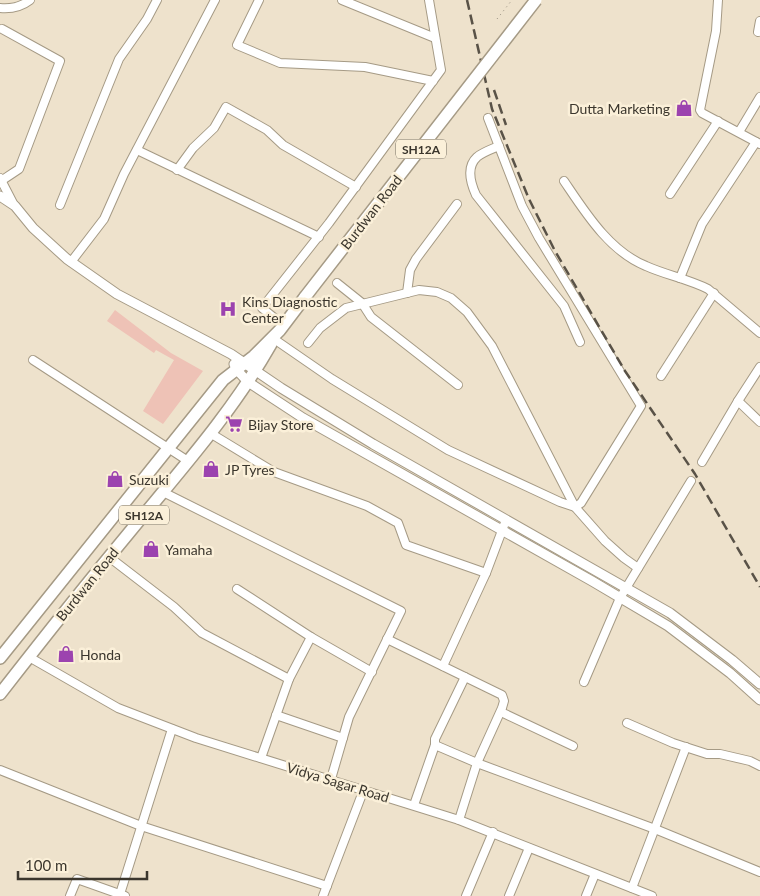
<svg xmlns="http://www.w3.org/2000/svg" width="760" height="896" viewBox="0 0 760 896" font-family="Lato,sans-serif">
<style>
.green{fill:#eec2b6}
.lines{fill:none;stroke-linecap:round;stroke-linejoin:round}
.minor-casing{stroke:#a59a85;stroke-width:10}
.tertiary-casing{stroke:#a59a85;stroke-width:11}
.primary-casing{stroke:#a59a85;stroke-width:14}
.path{stroke:#908879;stroke-width:1;stroke-dasharray:1 4;stroke-linecap:butt}
.minor{stroke:#fff;stroke-width:8}
.tertiary{stroke:#fff;stroke-width:9}
.primary{stroke:#fff;stroke-width:11}
.rail{stroke:#595247;stroke-width:2.5;stroke-dasharray:10 5;stroke-linecap:butt}
.primary-bridge-casing{stroke:#a59a85;stroke-width:14;stroke-linecap:butt}
.primary-bridge{stroke:#fff;stroke-width:11}
.labels{text-anchor:middle;dominant-baseline:central;stroke-width:5;stroke-linejoin:round;paint-order:stroke}
.shield{fill:#fbf0d9;stroke:#756e61;stroke-width:1}
.shield-label{font-size:12px;font-weight:bold;fill:#3b362d}
.poi-label{font-size:14px;fill:#3b362d;stroke:#fbf0d9;text-anchor:start}
.street-label{font-size:14px;fill:#3b362d;stroke:#fbf0d9}
</style>
<rect width="100%" height="100%" fill="#eee2cc"/>
<polygon class="green" points="115,310 171,353 203,371 163,424 143,411 174,360 156,350 154,353 107,321"/>
<g class="lines">
<g class="minor-casing">
<g id="minor">
<polyline points="259,0 237,45 280,63 365,67 433,81"/>
<polyline points="342,0 435,38"/>
<polyline points="718,0 716,31 700,110 702,113 760,144"/>
<path d="M0,8c11,1 21,-1 30,-8"/>
<polyline points="758,32 760,21"/>
<polyline points="739,132 760,97"/>
<path d="M499,146c-7,3 -16,6 -22,11 -11,10 -6,27 -1,38l88,111 16,36"/>
<polyline points="137,150 319,237"/>
<polyline points="177,170 193,148 214,128 226,107 267,130 283,145 356,187"/>
<polyline points="0,178 14,205"/>
<polyline points="1,181 19,169 60,61 2,29"/>
<path d="M564,181c21,31 45,70 82,85 20,9 42,13 62,23l52,44"/>
<polyline points="670,194 718,121"/>
<polyline points="60,205 119,59 147,19 157,0"/>
<polyline points="71,262 104,219 124,174 215,0"/>
<polyline points="680,278 702,224 756,142"/>
<polyline points="337,283 362,303 371,317 458,385"/>
<polyline points="407,293 410,270 416,259 457,204"/>
<polyline points="283,325 262,308 329,223 441,70 429,0"/>
<polyline points="274,339 332,379 448,450 560,502 575,507 581,503 641,406 539,238 522,206 488,118"/>
<polyline points="308,343 320,328 346,308 419,290 437,292 451,298 467,312 492,346 575,507 605,541 624,558 638,568"/>
<polyline points="33,360 188,461"/>
<polyline points="661,376 714,293"/>
<polyline points="738,401 760,422"/>
<polyline points="210,433 274,472 367,506 398,523 406,545 486,573"/>
<polyline points="702,462 738,401 760,367"/>
<polyline points="163,492 401,611 349,717 331,779"/>
<polyline points="109,557 174,607 202,633 289,679"/>
<polyline points="237,589 311,637 372,672"/>
<polyline points="387,639 502,695 504,701 502,708 477,763 459,820"/>
<polyline points="29,657 118,708 196,738 459,820 652,896"/>
<polyline points="443,666 486,573 506,520"/>
<polyline points="584,682 620,598 691,481"/>
<polyline points="501,712 573,746"/>
<polyline points="276,715 343,738"/>
<polyline points="627,723 673,743 707,754 720,754 750,761 760,766"/>
<polyline points="435,745 477,763 655,829 760,872"/>
<polyline points="261,758 289,679 311,637"/>
<polyline points="0,770 141,826 327,886"/>
<polyline points="414,805 435,745 435,739 465,677"/>
<polyline points="632,888 686,747"/>
<polyline points="120,894 172,729"/>
<polyline points="70,896 77,879 125,896"/>
<polyline points="323,896 364,789"/>
<polyline points="466,896 493,832"/>
<polyline points="509,896 529,848"/>
<polyline points="586,896 595,874"/>
</g>
</g>
<g class="tertiary-casing">
<g id="tertiary">
<polyline points="0,196 15,206 33,228 67,259 117,294 231,354 281,388 373,444 670,613 732,660 760,684"/>
<polyline points="234,364 236,369 248,382 303,418 592,581 668,626 730,673 760,700"/>
</g>
</g>
<g class="primary-casing">
<g id="primary">
<polyline points="0,658 223,380 254,356 280,330 305,297"/>
<path d="M0,694c42,-54 84,-107 128,-160 50,-61 104,-121 143,-190"/>
</g>
</g>
<polyline class="path" points="497,19 512,0"/>
<use href="#minor" class="minor"/>
<use href="#tertiary" class="tertiary"/>
<use href="#primary" class="primary"/>
<g class="rail">
<polyline points="467,0 492,109 529,199 555,251 625,371 695,474 760,587"/>
<polyline points="494,90 506,125"/>
</g>
<g class="primary-bridge-casing">
<polyline id="primary-bridge" points="305,297 536,0"/>
</g>
<use href="#primary-bridge" class="primary-bridge"/>
</g>
<defs>
<g id="shop-bare" transform="scale(1.35)"><path d="M-5-2.5h2.3a2.7 3.5 0 0 1 5.4 0H5L5.5 6h-11ZM-1.5-2.5h3a1.5 2.3 0 0 0-3 0Z" fill="#9c43af" stroke="#fbf0d9" stroke-width="2.5" paint-order="stroke"/></g>
<g id="hospital-bare" transform="scale(1.35)"><path d="M-5-5h3v3.5h4V-5h3V5h-3V1.5h-4V5h-3Z" fill="#9c43af" stroke="#fbf0d9" stroke-width="2.5" paint-order="stroke"/></g>
<g id="supermarket-bare" transform="scale(1.35)"><path d="M-6-5.5h2.5l.6 2H6L4.5 2H-2.5L-4.4-4H-6ZM-1.5 3.2a1.3 1.3 0 1 0 .1 0ZM3 3.2a1.3 1.3 0 1 0 .1 0Z" fill="#9c43af" stroke="#fbf0d9" stroke-width="2.5" paint-order="stroke"/></g>
</defs>
<g fill-rule="evenodd">
<use href="#shop-bare" x="684" y="108"/>
<use href="#hospital-bare" x="228" y="309"/>
<use href="#supermarket-bare" x="234" y="424"/>
<use href="#shop-bare" x="211" y="469"/>
<use href="#shop-bare" x="115" y="479"/>
<use href="#shop-bare" x="151" y="549"/>
<use href="#shop-bare" x="66" y="654"/>
</g>
<g class="labels">
<g class="shield">
<rect x="396" y="139.5" width="50" height="19" rx="4"/>
<rect x="119" y="505.5" width="50" height="19" rx="4"/>
</g>
<g class="shield-label">
<text x="421" y="149">SH12A</text>
<text x="144" y="515">SH12A</text>
</g>
<g class="poi-label">
<text x="670" y="108" text-anchor="end">Dutta Marketing</text>
<text x="242" y="301">Kins Diagnostic<tspan x="242" dy="16">Center</tspan></text>
<text x="248" y="424">Bijay Store</text>
<text x="225" y="469">JP Tyres</text>
<text x="129" y="479">Suzuki</text>
<text x="165" y="549">Yamaha</text>
<text x="80" y="654">Honda</text>
</g>
<g class="street-label">
<text transform="translate(371 212) rotate(-52)">Burdwan Road</text>
<text transform="translate(87 584) rotate(-51)">Burdwan Road</text>
<text transform="translate(338 782) rotate(17)">Vidya Sagar Road</text>
</g>
</g>
<path d="M18 871v8h129v-8" fill="none" stroke="#3b362d" stroke-width="2.5"/>
<text x="25" y="871" font-size="15" fill="#3b362d" stroke="#fbf0d9" stroke-width="4" paint-order="stroke">100 m</text>
</svg>
